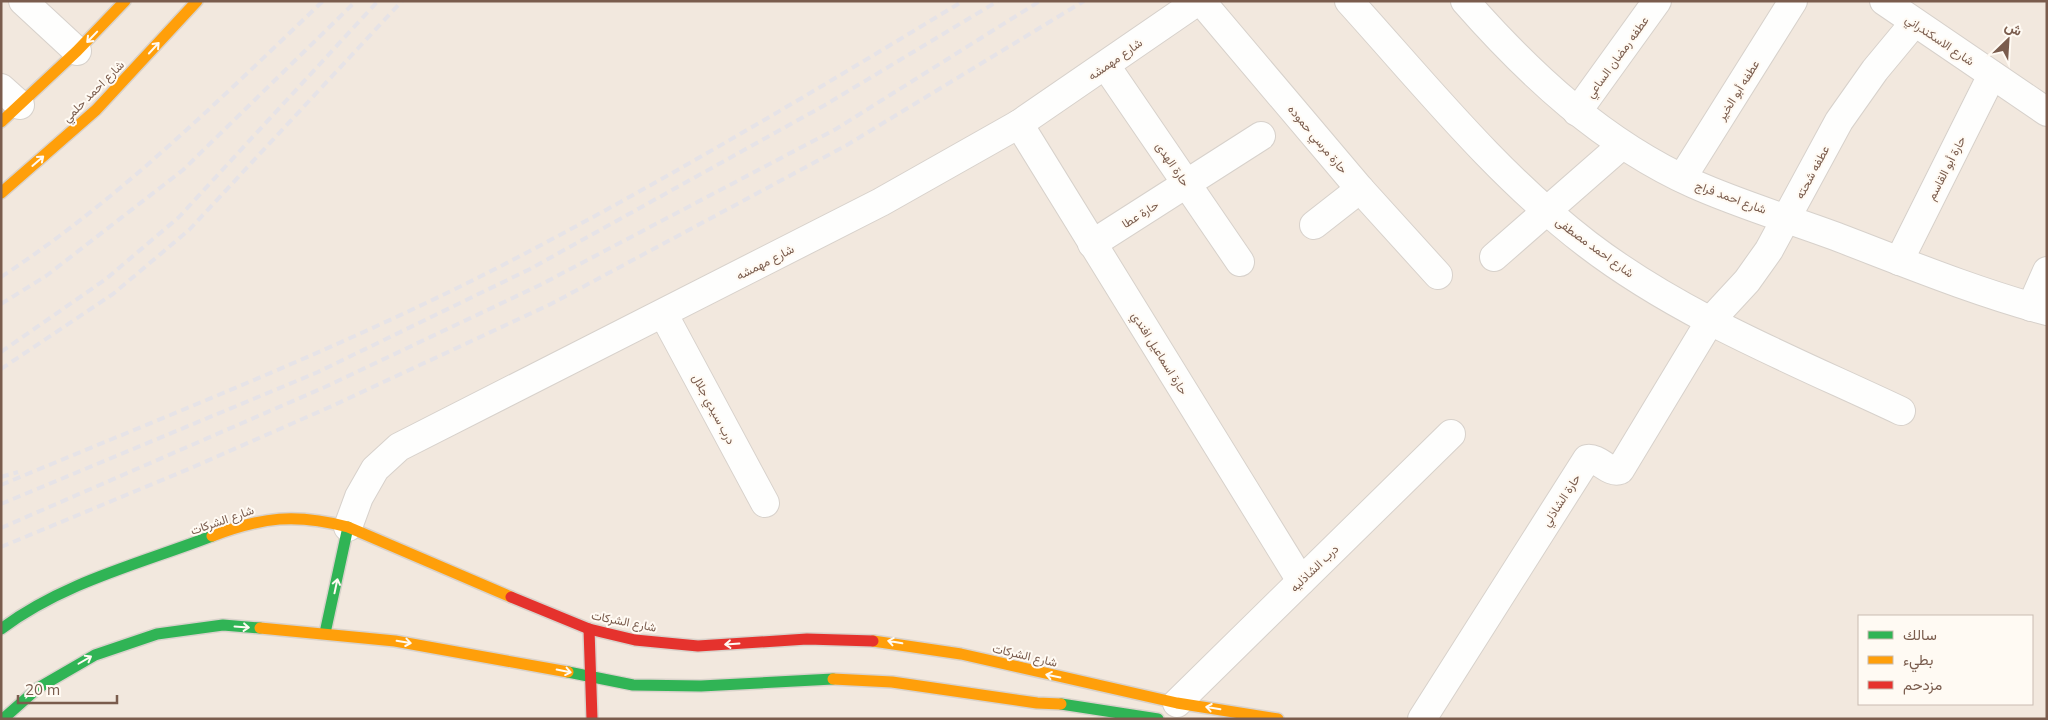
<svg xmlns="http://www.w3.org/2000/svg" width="2048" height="720" viewBox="0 0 2048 720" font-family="Mulish,Vazirmatn,sans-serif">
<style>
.residential{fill:#f2e8de;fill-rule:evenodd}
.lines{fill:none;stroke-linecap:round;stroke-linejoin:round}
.street-casing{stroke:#d7d1cb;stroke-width:30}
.fast-casing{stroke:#d9d2cb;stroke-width:14}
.slow-casing{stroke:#d9d2cb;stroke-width:14}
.jam-casing{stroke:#d9d2cb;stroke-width:14}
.street{stroke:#fefefd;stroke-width:28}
.fast{stroke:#30b455;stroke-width:11}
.slow{stroke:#ff9f0a;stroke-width:11}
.jam{stroke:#e5322d;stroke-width:11}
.rail{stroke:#e6e3e7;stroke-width:4;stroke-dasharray:8 5;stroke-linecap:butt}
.oneway{stroke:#fffaf3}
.labels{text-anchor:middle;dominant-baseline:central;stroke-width:4;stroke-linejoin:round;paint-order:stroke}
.street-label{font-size:12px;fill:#7a5c4d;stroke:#fffaf3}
</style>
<rect width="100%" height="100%" fill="#f9f5f0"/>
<path class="residential" d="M1,1h2046v718h-2046zM1859,616h173v88h-173z"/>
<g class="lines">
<g class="street-casing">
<g id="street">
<polyline points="23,1 77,51"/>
<polyline points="1201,1 1360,189 1438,275"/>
<path d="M1349,1c76,84 148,174 238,243 94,72 208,117 314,167"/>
<path d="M1465,1c65,74 138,142 229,183 47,21 98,36 146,54 68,26 136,54 207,73"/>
<polyline points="1884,1 2047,112"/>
<polyline points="1106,66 1240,262"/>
<polyline points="1,88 20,105"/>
<polyline points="1577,112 1657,1"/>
<polyline points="1019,124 1301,581"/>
<polyline points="1682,178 1793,1"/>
<polyline points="1314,225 1360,189"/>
<polyline points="1092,244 1261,136"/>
<polyline points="1494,257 1622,145"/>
<polyline points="1899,261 1992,75"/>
<polyline points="2031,307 2047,271"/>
<polyline points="664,315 765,503"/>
<polyline points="348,527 359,497 375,469 399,447 881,202 1019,124 1198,1"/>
<polyline points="1177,703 1451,434"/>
<path d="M1422,719l165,-260c12,-2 22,15 33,11l90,-149 37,-40 22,-31 70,-129 36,-51 39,-47"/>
</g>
</g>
<g class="fast-casing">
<g id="fast">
<path d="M1,629c63,-47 138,-65 211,-93"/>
<polyline points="325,633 348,527"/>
<polyline points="568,672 633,685 701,686 833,679"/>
<polyline points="1061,704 1158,719"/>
<polyline points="3,719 38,688 95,655 157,634 223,625 260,628"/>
</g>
</g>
<g class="slow-casing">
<g id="slow">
<polyline points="1,122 77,51 125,1"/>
<polyline points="1,193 96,110 197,1"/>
<path d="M212,536c50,-19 84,-23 136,-9l163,70"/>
<polyline points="260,628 395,641 568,672"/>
<polyline points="873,641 961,654 1177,703 1278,719"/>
<polyline points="833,679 892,682 1037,703 1061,704"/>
</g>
</g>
<g class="jam-casing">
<g id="jam">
<polyline points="511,597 589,629 635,640 698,646 807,639 873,641"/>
<polyline points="589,629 592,719"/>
</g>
</g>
<use href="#street" class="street"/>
<use href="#fast" class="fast"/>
<use href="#slow" class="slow"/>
<use href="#jam" class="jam"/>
<g class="rail">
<path d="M1,277c119,-78 219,-178 322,-276"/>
<polyline points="1,304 46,276 183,170 356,1"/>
<polyline points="1,352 106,279 179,217 378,1"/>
<polyline points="1,369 113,294 189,230 402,1"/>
<polyline points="1,477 18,472"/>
<path d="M1,485c177,-74 356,-143 525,-232 148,-78 294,-165 437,-252"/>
<polyline points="1,504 318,372 530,269 825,105 998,1"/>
<polyline points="1,528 325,387 540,285 836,129 1040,1"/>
<polyline points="1,547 191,468 332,406 551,304 847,145 1084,1"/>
</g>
</g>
<defs><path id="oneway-shaft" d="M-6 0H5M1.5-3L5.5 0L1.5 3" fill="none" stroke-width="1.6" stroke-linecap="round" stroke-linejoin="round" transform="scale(1.25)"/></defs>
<g class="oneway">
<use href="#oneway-shaft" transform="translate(92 37) rotate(134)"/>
<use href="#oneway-shaft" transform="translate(154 48) rotate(-47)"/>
<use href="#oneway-shaft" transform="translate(38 161) rotate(-41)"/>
<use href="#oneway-shaft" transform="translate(336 586) rotate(-78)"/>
<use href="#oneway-shaft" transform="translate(242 627) rotate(4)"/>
<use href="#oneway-shaft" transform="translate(404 642) rotate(9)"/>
<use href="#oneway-shaft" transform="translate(895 642) rotate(-170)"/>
<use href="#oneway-shaft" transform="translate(732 644) rotate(176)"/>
<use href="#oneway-shaft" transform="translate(85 660) rotate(-30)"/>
<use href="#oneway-shaft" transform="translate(564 671) rotate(11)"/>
<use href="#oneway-shaft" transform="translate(1053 676) rotate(-168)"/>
<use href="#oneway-shaft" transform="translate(1213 708) rotate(-171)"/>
</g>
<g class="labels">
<g class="street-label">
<text transform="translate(1940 40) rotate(34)">شارع الاسكندراني</text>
<text transform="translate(1617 57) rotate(-54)">عطفه رمضان الساعي</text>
<text transform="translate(1115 59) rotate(-35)">شارع مهمشه</text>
<text transform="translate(1738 90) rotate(-58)">عطفه أبو الخير</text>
<text transform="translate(93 91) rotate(-45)">شارع احمد حلمي</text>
<text transform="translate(1318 139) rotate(50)">حارة مرسي حموده</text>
<text transform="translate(1173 164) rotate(56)">حارة الهدى</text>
<text transform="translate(1946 168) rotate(-63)">حارة أبو القاسم</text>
<text transform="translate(1812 172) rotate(-62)">عطفه شحته</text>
<text transform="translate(1731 197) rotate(20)">شارع احمد فراج</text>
<text transform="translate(1140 214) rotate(-32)">حارة عطا</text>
<text transform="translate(1595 247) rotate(36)">شارع احمد مصطفى</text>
<text transform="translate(765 262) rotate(-27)">شارع مهمشه</text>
<text transform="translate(1160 353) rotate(58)">حارة اسماعيل افندي</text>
<text transform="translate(714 409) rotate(62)">درب سيدي جلال</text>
<text transform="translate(1561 500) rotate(-57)">حارة الشاذلي</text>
<text transform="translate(222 520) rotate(-19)">شارع الشركات</text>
<text transform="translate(1314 568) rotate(-44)">درب الشاذليه</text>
<text transform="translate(624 621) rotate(11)">شارع الشركات</text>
<text transform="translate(1025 655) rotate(13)">شارع الشركات</text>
</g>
</g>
<rect width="2048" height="720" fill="none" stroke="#7a5c4d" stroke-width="5"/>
<rect x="1858" y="615" width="175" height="90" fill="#fffaf3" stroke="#cabbb1"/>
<rect x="1868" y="631" width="25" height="8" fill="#30b455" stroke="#cabbb1"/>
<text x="1903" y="640" font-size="15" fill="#7a5c4d">سالك</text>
<rect x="1868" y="656" width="25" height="8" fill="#ff9f0a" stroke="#cabbb1"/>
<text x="1903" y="665" font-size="15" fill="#7a5c4d">بطيء</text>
<rect x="1868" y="681" width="25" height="8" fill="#e5322d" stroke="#cabbb1"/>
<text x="1903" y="690" font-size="15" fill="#7a5c4d">مزدحم</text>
<g transform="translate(2008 40) rotate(25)" stroke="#fffaf3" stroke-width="4" paint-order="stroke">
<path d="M0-4L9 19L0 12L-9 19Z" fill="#7a5c4d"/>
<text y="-8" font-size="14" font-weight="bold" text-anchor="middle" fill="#7a5c4d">ش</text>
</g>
<path d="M18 695v8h99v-8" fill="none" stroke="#7a5c4d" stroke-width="2.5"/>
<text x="25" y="695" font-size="15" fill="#7a5c4d" stroke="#fffaf3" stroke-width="4" paint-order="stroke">20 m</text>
</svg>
